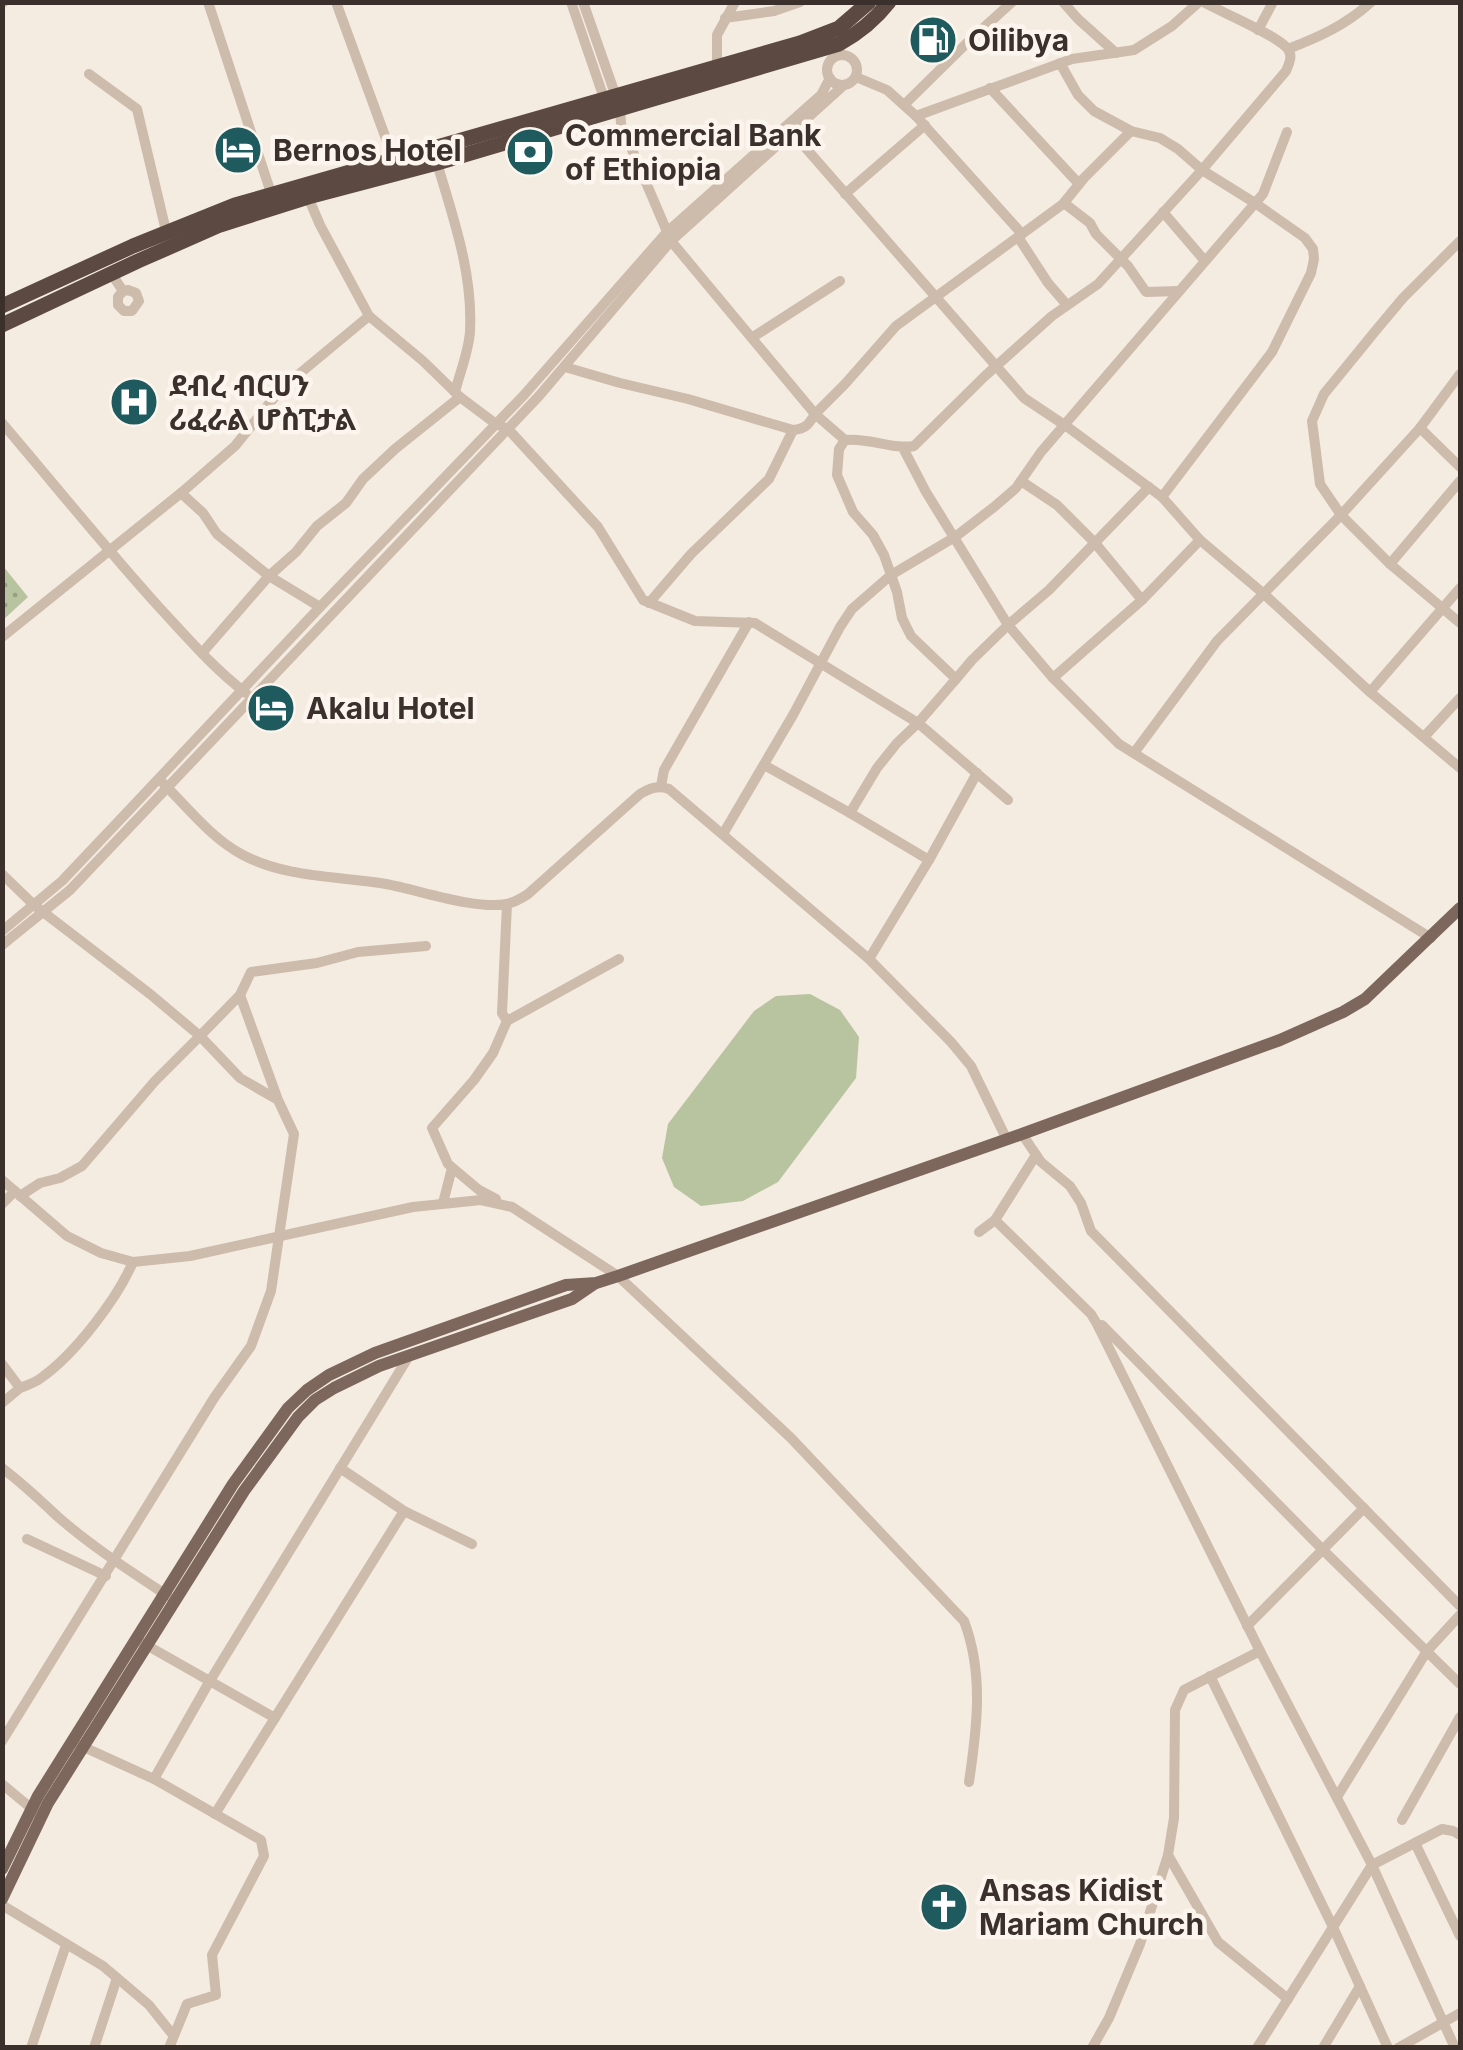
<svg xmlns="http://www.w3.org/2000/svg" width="1463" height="2050" viewBox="0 0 1463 2050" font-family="Inter,'Noto Sans Ethiopic',sans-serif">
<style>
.grass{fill:url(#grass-dots)}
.pitch{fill:#b8c4a0}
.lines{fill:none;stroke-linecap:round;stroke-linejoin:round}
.minor{stroke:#cdbbac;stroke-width:10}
.major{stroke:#7d675c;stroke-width:12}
.highway{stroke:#5c4a42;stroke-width:15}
.labels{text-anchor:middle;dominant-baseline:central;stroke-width:9;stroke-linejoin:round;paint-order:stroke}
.poi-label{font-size:30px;font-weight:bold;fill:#3b302b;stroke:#fbf5ee;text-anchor:start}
</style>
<defs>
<pattern id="grass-dots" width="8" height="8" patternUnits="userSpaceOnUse" patternTransform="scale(2.5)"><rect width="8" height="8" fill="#b8c4a0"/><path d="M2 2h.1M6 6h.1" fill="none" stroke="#97a083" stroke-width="1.8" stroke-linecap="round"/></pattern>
</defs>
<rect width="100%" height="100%" fill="#f4ebe1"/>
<polygon class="grass" points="3,566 28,597 3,620 2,620"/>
<polygon class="pitch" points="810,994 840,1010 859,1037 856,1078 778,1182 743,1201 701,1206 674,1187 662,1158 668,1124 754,1011 776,996"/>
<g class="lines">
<g class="minor">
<polyline points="208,2 272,196"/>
<polyline points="336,2 393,158"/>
<polyline points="571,2 606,104"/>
<polyline points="1063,2 1078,19 1116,53"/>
<polyline points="2,3 4,2"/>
<polyline points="725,18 774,11 800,2"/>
<polyline points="1258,30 1273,2"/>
<path d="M1288,49c31,-12 58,-24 83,-47"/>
<circle cx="842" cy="70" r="15"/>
<polyline points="1060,63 1078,95 1094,111 1131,131 1160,138 1178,149 1202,170 1255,203 1305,238 1313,249 1314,259 1311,273 1272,352 1162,497"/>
<polyline points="717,67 717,35 735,2"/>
<polyline points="89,74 137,109 167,235"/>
<polyline points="856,77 887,90 916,116 1022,234"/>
<polyline points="990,88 1079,184"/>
<polyline points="904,105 969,41 1012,2"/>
<polyline points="916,116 1072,59 1134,50 1172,26 1199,2"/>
<polyline points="790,130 1024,398 1069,428 1162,497 1200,540 1264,594 1370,692 1460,768"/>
<path d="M437,163c16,54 36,110 33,168 -1,20 -10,41 -15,61"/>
<polyline points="845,194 925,125"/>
<polyline points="308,197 320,225 369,316 423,361 460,397 496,424 508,429 598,527 643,600 695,621 755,623 918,723 1008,800"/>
<polyline points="1064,203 1090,223 1096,234 1128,266 1146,292 1179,291"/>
<polyline points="1163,212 1205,261"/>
<polyline points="1018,237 1048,283 1067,305"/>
<polyline points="1460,241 1403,298 1377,329 1324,394 1312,421 1320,484 1341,515 1420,428 1460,374"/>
<polyline points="111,273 123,291 128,290 136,293 139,301 132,311 124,311 118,305 118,297 123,291"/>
<polyline points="753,337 840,281"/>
<path d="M565,367l55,16 68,16 105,31c13,-1 16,-6 22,-16l-144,-173 -50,-117 -1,-16 -37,-106"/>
<path d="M2,423c52,61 102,123 156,183 28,30 55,62 88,87"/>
<polyline points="1420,428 1460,467"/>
<polyline points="845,440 815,414 845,384 896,326 1063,204 1084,178 1131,131"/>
<path d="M903,448l23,44 82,133 -36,35 -16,19 -45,-43 -9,-18 -5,-26 -13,-37 -11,-20 -20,-23 -16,-37 2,-26 6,-9c23,-3 49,10 69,6l71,-70 67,-60 46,-32 104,-114 84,-99c3,-7 7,-15 2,-22 -11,-14 -67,-37 -85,-47"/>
<polyline points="1021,481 1057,505 1095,543 1142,600"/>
<polyline points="1149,487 1049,590 1008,625 1053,678 1119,744 1431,938"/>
<polyline points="181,493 235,446 281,389 369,316"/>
<polyline points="1390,564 1460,481"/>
<polyline points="649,603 691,554 769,479 793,430"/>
<polyline points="2,637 181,493 203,513 217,534 269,576 320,607"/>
<polyline points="202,653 269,576 296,552 317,526 346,503 363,479 395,449 460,397"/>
<polyline points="1053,678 1142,600 1200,540"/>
<polyline points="1370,692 1460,588"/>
<polyline points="1424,737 1460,698"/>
<polyline points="1134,753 1217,641 1341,515 1390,564 1460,623"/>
<polyline points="764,765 850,813 929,860"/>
<path d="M163,783c25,25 49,56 80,72 43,23 96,21 143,29 33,6 89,26 121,20 8,-2 15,-6 21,-10l112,-100c10,-6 18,-9 29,-5l200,170 82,83 20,24 36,74"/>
<polyline points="661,786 664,770 749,622"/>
<polyline points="850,813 877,768 897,743 918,723 956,679"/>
<polyline points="723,834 793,715 840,627 852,609 891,575 955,537 994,507 1016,488 1041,452 1263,194 1287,132"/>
<polyline points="2,874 34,905 150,994 200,1036 155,1081 82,1166 60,1178 40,1183 20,1196"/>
<polyline points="507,904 502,1013 507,1021"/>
<polyline points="2,931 62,881 133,806 320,607 524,395 667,232 821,95 830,78"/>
<polyline points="2,945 70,890 539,396 671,241 844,85"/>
<polyline points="869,959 929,860 977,773"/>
<polyline points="240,995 251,972 317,963 358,952 426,946"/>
<polyline points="1022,1134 1041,1162 1070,1186 1081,1203 1091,1231 1460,1606"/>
<path d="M2,1180l65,56 34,17 32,9 57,-6 223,-49 68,-7 31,7 106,69 173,162 173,183c20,52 13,107 5,161"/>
<polyline points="496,1199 479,1190 448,1164 432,1128 474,1080 493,1053 507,1021 619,959"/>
<polyline points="443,1203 452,1168"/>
<polyline points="2,1204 15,1191"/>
<polyline points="995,1220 1091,1314 1097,1324 1261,1653 1372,1865 1455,2048"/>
<polyline points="979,1232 995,1220 1036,1155"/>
<polyline points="1102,1325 1323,1550 1460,1684"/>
<polyline points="2,1364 20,1388 2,1403"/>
<path d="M20,1388c7,-3 15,-5 21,-10 34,-24 76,-79 92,-116"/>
<path d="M2,1468c20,15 37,31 55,48 34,30 73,55 111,80"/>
<polyline points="340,1468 404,1511 472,1544"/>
<polyline points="27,1539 106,1576"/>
<polyline points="1247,1626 1364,1508"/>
<polyline points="141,1642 275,1718"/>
<polyline points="1210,1676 1333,1927 1388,2048"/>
<polyline points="2,1741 214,1398 251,1346 271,1291 294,1134 278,1100 240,1078 200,1036 240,995 278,1100"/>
<polyline points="77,1744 154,1779 261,1840 264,1856 212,1955 216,1995 187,2004 169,2048"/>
<polyline points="154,1779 208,1684 409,1356"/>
<polyline points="2,1784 37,1813"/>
<polyline points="1337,1797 1427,1651 1460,1615"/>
<polyline points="215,1814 404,1511"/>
<polyline points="1402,1820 1460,1717"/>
<polyline points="1415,1843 1460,1936"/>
<polyline points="1168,1855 1218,1942 1288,1999"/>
<polyline points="2,1905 103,1966 149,2005 173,2035"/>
<polyline points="31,2048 66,1945"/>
<polyline points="94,2048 117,1978"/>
<polyline points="1092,2048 1109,2018 1140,1944 1168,1855 1174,1818 1175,1710 1184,1690 1260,1651"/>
<polyline points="1257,2048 1372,1865 1442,1829 1453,1831 1460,1835"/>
<polyline points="1323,2048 1360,1986"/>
<polyline points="1398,2048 1460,2013"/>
</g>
<g class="major">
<polyline points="2,1869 38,1796 233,1484 288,1408 307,1390 329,1375 375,1353 566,1285 596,1283 618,1276 1022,1134 1280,1040 1343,1012 1365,999 1460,908"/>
<polyline points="2,1899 48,1803 244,1491 298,1417 315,1400 334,1388 379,1366 572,1299 594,1284"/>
</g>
<g class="highway">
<polyline points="2,306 133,246 235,205 800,43 839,28 869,2"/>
<path d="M2,325l136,-64 82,-36 88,-28 129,-34 402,-119c20,-11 36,-24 50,-42"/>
</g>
</g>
<defs>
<g id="fuel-disc" transform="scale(2.5)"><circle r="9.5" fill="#1f5a5e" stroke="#fbf5ee"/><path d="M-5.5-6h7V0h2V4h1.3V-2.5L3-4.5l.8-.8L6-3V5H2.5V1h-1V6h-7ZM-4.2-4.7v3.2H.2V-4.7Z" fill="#fff"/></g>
<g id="hotel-disc" transform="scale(2.5)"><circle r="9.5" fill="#1f5a5e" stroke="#fbf5ee"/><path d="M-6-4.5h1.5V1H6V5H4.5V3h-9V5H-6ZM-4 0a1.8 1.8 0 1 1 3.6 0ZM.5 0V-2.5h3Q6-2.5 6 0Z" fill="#fff"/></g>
<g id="bank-disc" transform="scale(2.5)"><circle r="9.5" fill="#1f5a5e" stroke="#fbf5ee"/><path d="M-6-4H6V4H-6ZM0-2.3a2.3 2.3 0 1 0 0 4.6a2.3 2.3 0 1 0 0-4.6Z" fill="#fff"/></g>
<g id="hospital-disc" transform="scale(2.5)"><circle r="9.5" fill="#1f5a5e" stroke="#fbf5ee"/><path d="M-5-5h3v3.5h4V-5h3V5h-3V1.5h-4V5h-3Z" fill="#fff"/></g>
<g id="church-disc" transform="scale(2.5)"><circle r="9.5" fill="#1f5a5e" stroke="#fbf5ee"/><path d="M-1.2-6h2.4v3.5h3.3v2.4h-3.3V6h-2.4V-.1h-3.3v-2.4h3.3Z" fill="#fff"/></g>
</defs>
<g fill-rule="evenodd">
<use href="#fuel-disc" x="933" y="40"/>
<use href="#hotel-disc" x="238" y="150"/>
<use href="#bank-disc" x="530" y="152"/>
<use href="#hospital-disc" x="134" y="402"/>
<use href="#hotel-disc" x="271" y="708"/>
<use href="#church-disc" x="944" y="1907"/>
</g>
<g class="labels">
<g class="poi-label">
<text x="968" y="40">Oilibya</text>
<text x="565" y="135">Commercial Bank<tspan x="565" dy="34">of Ethiopia</tspan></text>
<text x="273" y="150">Bernos Hotel</text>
<text x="169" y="385">ደብረ ብርሀን<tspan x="169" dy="34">ሪፈራል ሆስፒታል</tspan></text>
<text x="306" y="708">Akalu Hotel</text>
<text x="979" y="1890">Ansas Kidist<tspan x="979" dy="34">Mariam Church</tspan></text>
</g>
</g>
<rect width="1463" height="2050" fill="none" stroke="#3b302b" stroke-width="10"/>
</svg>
